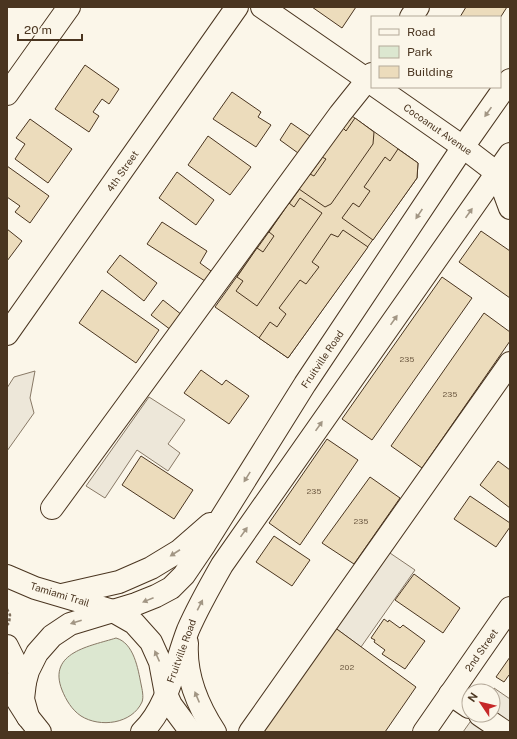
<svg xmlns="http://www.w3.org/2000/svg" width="517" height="739" viewBox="0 0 517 739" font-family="'Public Sans',sans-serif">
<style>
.green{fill:#dce7d0;stroke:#887966}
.parking{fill:#ede7d9;stroke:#887966}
.building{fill:#ecdcbc;stroke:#4a3520}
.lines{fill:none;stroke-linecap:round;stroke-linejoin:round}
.minor-casing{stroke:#4a3520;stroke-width:24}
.major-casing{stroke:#4a3520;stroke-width:24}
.path{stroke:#7f6f5c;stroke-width:2.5;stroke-dasharray:3 2;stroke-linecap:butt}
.minor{stroke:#fbf6e9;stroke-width:22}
.major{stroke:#fbf6e9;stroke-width:22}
.oneway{fill:#a29684}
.labels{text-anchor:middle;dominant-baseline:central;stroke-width:3;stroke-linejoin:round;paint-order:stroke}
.number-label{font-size:8px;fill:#725f47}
.street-label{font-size:10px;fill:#4a3520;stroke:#fbf6e9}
</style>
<rect width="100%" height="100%" fill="#fbf6e9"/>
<path class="green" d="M116,638c18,5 22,31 25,46 1,5 3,13 1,18 -10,22 -42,26 -61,14 -9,-6 -15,-16 -19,-26 -15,-38 29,-44 54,-52z"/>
<g class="parking">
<polygon points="35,371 30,398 34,413 7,451 7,388 14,377"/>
<polygon points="149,397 185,420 168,444 180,453 168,471 137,450 105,498 86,486"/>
<polygon points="387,551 415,570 361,647 334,627"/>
<polygon points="494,688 510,699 510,732 463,732 475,715 493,715 493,691"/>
</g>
<g class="building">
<polygon points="312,7 356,7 342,28"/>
<polygon points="466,7 507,7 500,18 460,17"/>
<polygon points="85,65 119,89 109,104 102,99 93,112 99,116 89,132 55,109"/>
<polygon points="232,92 261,112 258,117 271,125 256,147 213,119"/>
<polygon points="352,116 418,163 417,178 288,358 215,307"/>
<polygon points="355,118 374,132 373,144 331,204 325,207 299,189 310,174 314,176 326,159 322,157 343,128 346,131"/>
<polygon points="30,119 72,149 48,183 15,159 25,144 16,138"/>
<polygon points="291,123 310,136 298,153 280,140"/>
<polygon points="208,136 251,167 230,195 188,165"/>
<polygon points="398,149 418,163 417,178 373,240 342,218 353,203 359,207 370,191 364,187 385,157 390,161"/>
<polygon points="7,166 49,196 30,223 15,212 20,206 7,197"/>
<polygon points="177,172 214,200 196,225 159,198"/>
<polygon points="300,198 322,213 257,306 236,291 243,281 237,277 257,248 263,252 274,236 269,232 289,203 294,207"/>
<polygon points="162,222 207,251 200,263 211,271 205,281 147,244"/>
<polygon points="7,229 22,241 7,261"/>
<polygon points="343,230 368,247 288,358 259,338 270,322 277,327 286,314 279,308 300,280 306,284 319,267 312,262 331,234 338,237"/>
<polygon points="481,231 510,251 510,298 459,262"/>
<polygon points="120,255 157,283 144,301 107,272"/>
<polygon points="442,277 472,298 372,440 342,419"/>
<polygon points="102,290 159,330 136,363 79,323"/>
<polygon points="163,300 182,315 171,330 151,315"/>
<polygon points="484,313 510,332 510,341 422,468 391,446"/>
<polygon points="201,370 222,385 226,380 249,396 229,424 184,393"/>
<polygon points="327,439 358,460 300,545 269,523"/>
<polygon points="141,456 193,490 174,519 122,485"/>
<polygon points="498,461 510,470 510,508 480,485"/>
<polygon points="370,477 400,498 354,564 322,543"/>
<polygon points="470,496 510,523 510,527 496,547 454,519"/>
<polygon points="274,536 310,560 292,586 256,562"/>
<polygon points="414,574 460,608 443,633 395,600"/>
<polygon points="384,619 388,622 389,620 400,628 403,625 425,641 405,669 382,654 385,650 374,642 375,640 371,638"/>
<polygon points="334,627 416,687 385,732 261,732"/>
<polygon points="510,657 510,676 509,675 504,682 496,677"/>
</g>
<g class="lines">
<g class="minor-casing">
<g id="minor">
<polyline points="262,7 372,83"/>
<polyline points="411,17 418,7"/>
<polyline points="377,87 463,147 497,173 510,176"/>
<polyline points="7,94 69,7"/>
<polyline points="497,173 510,208"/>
<polyline points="7,334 237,7"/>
<polyline points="52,508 340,114 372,74"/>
<polyline points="450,694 469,707"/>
<polyline points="480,715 505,732"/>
<polyline points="250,732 510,363"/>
<polyline points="424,732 510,608"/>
</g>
</g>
<g class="major-casing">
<g id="major">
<polyline points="7,576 35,588 113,611 134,623 151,642 160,662 166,694 171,705 191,732"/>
<polyline points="62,595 119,582 151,568 179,551 210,524"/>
<path d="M187,643c-2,32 11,63 28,89"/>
<polyline points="7,646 25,682"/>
<polyline points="7,684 28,717 40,732"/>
<polyline points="28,717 23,699 25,682 28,671 37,653 52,636 70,624 136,604 156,596 171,588 184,575 205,544 305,384 463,147 510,80"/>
<path d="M142,732c27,-26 33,-69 46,-102 10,-23 22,-44 34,-65l288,-411"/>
</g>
</g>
<polyline class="path" points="7,609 10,615 9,623 7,625"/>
<use href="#minor" class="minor"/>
<use href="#major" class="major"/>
</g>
<defs><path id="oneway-solid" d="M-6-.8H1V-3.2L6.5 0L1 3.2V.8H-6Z"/></defs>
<g class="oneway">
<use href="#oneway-solid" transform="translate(488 112) rotate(125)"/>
<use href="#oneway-solid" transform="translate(469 213) rotate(-55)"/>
<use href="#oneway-solid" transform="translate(419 214) rotate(124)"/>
<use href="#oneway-solid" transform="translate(394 320) rotate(-55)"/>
<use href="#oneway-solid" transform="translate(319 426) rotate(-55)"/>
<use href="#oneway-solid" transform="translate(247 477) rotate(122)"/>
<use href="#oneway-solid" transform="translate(244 532) rotate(-55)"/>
<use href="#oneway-solid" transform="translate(175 553) rotate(147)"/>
<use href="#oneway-solid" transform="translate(148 600) rotate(158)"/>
<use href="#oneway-solid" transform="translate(200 605) rotate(-63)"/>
<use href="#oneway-solid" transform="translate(76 622) rotate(162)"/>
<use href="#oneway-solid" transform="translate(157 656) rotate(-114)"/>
<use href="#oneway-solid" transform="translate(197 697) rotate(-113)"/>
</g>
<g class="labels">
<g class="number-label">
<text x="407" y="359">235</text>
<text x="450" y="394">235</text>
<text x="314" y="491">235</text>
<text x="361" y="521">235</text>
<text x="347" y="667">202</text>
</g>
<g class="street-label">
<text transform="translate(438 129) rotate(35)">Cocoanut Avenue</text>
<text transform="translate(122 171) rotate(-55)">4th Street</text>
<text transform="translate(322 359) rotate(-56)">Fruitville Road</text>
<text transform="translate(60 594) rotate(17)">Tamiami Trail</text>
<text transform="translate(481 650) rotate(-55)">2nd Street</text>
<text transform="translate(181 651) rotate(-70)">Fruitville Road</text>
</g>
</g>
<rect width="517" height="739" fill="none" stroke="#4a3520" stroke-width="16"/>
<rect x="371" y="16" width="130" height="72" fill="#fbf6e9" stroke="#b4a999"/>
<rect x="379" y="29" width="20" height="6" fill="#fbf6e9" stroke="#b4a999"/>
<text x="407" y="36" font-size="12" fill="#4a3520">Road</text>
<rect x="379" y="46" width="20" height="12" fill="#dce7d0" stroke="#b4a999"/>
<text x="407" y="56" font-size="12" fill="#4a3520">Park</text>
<rect x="379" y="66" width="20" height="12" fill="#ecdcbc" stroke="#b4a999"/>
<text x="407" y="76" font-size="12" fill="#4a3520">Building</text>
<g transform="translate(481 703) rotate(305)"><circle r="19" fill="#fbf6e9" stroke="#b4a999"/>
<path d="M0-3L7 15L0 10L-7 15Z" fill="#c62828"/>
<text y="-6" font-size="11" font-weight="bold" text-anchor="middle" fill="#4a3520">N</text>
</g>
<path d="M18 34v6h64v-6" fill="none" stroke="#4a3520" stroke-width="2"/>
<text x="24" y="34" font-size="12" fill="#4a3520" stroke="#fbf6e9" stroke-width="3" paint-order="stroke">20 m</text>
</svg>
